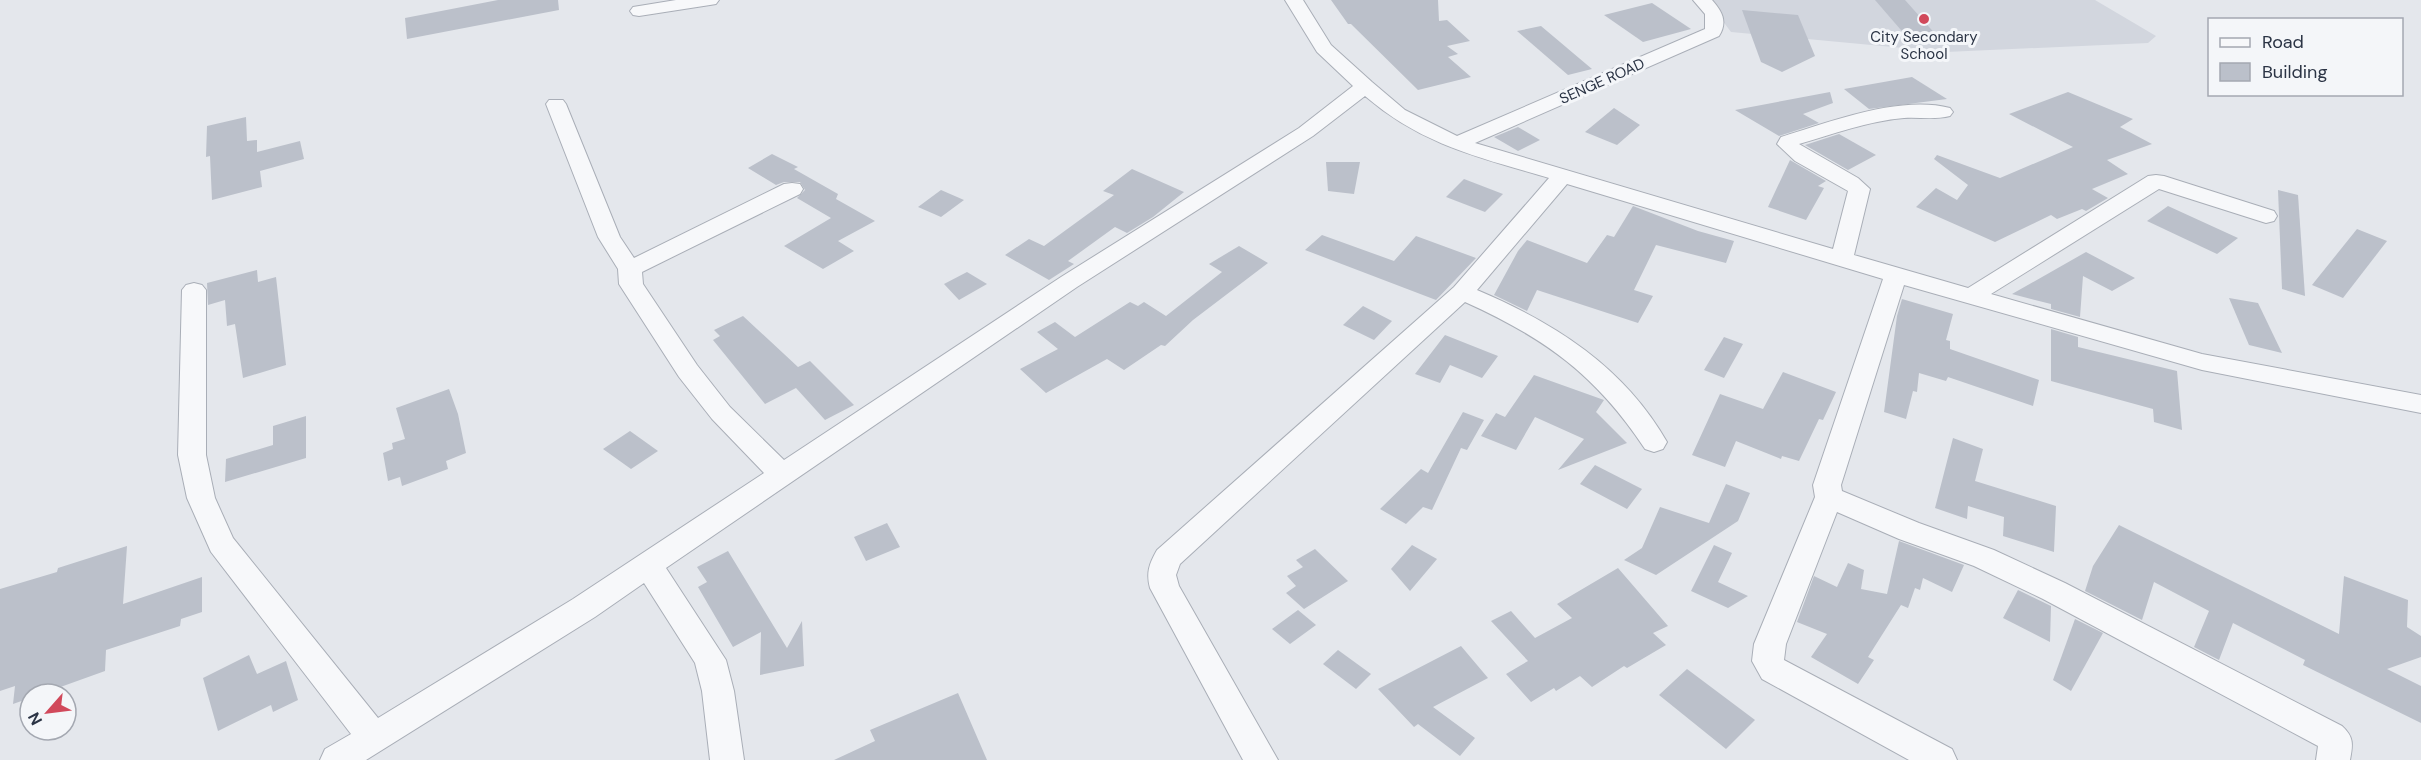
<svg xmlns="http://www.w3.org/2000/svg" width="2421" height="760" viewBox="0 0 2421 760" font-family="'DM Sans',sans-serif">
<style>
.built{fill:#d2d6de}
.building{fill:#bbc0ca}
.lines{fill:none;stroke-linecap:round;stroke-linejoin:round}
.minor-casing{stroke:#a9aeb7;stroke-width:2}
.minor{fill:#f7f8fa;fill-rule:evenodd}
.poi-dot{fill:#d1495b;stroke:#f4f6f9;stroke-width:2}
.labels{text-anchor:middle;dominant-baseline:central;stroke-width:6;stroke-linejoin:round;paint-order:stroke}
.far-poi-label{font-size:15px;fill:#2b3445;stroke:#f4f6f9}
.far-street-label{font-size:15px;fill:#2b3445;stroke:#f4f6f9}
</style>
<rect width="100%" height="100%" fill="#e4e7ec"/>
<polygon class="built" points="1707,0 2095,0 2156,36 2148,43 1946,52 1731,32"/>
<g class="building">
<polygon points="498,0 558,0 559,10 407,39 405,18"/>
<polygon points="1331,0 1438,0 1439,21 1447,20 1470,41 1447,46 1458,54 1448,57 1471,77 1418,90 1351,24 1348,24"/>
<polygon points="1875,0 1905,0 1938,37 1907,37"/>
<polygon points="1652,3 1691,29 1643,42 1604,15"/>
<polygon points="1742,10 1798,15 1815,56 1782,72 1761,62"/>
<polygon points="1541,26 1592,69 1568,75 1517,31"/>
<polygon points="1912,77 1947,99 1869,109 1844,89"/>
<polygon points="1830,92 1833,103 1803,114 1819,123 1779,136 1735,110"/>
<polygon points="2068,92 2133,119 2120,127 2152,144 2107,160 2128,174 2092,189 2108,198 2086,211 2082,209 2057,219 2051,215 1995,242 1916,207 1936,188 1957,200 1968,185 1934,159 1937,155 2000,178 2073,147 2009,114"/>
<polygon points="1614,108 1640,125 1617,145 1585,132"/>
<polygon points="246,117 247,141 257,140 257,152 300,141 304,159 260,171 262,187 212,200 210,156 206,157 207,126"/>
<polygon points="1518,127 1540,140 1518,151 1494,137"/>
<polygon points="1839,134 1876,155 1848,170 1805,145"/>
<polygon points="772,154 798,167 794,169 838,194 836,199 875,221 838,241 854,251 823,269 784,246 831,218 797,198 805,190 800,182 784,182 776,185 748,168"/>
<polygon points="1790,160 1826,181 1818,186 1824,188 1806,220 1768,207"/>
<polygon points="1326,162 1360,162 1354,194 1328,191"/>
<polygon points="1132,169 1184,192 1153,217 1127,233 1115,227 1068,261 1074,264 1049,280 1005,255 1029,239 1044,246 1114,195 1103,191"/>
<polygon points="1464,179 1503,194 1485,212 1446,197"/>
<polygon points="941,190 964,200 941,217 918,207"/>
<polygon points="2278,190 2298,195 2305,296 2282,289"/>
<polygon points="1633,206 1698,231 1734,241 1726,263 1656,245 1634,290 1653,296 1638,323 1537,290 1527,311 1494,295 1518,251 1527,240 1587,263 1607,235 1614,237"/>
<polygon points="2168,206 2238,238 2217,254 2147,221"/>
<polygon points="2357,229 2387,241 2343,298 2312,285"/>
<polygon points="1322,235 1394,261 1416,236 1476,258 1436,300 1305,250"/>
<polygon points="1239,246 1268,263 1193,320 1165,346 1161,345 1124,370 1107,359 1046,393 1020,369 1058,349 1037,332 1055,322 1075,337 1130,302 1138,306 1144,302 1166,316 1222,272 1209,264"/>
<polygon points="2086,252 2135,278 2112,291 2083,276 2080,317 2051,309 2051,304 2012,294"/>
<polygon points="257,270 258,282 276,277 286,365 243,378 235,324 227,326 225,300 208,305 207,283"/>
<polygon points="967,272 987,284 959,300 944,284"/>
<polygon points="2229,298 2258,303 2282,353 2249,345"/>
<polygon points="1902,299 1953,314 1946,340 1950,341 1950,349 2039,380 2033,406 1948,377 1946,381 1919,373 1917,392 1913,391 1906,419 1884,412 1897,316"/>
<polygon points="1363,306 1392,321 1374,340 1343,325"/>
<polygon points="743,316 798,367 810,361 854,405 825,420 796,388 765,404 713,340 720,336 714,330"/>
<polygon points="2051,329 2078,337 2078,347 2177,371 2182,430 2154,422 2153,409 2051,381"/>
<polygon points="1445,335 1498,356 1482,378 1450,365 1440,383 1415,374"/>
<polygon points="1724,337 1743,344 1724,378 1704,370"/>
<polygon points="1783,372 1836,392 1823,420 1819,419 1799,461 1782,456 1781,459 1736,441 1725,467 1692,455 1720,394 1763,409"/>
<polygon points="1534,375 1604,400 1596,412 1627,443 1558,470 1584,439 1535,417 1516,450 1481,436 1496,413 1505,417"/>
<polygon points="449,389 458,414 466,453 446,461 448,469 402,486 400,477 388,481 383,453 393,449 392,443 405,439 396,408"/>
<polygon points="1463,412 1484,420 1467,450 1461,448 1432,510 1423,507 1406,524 1380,509 1421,469 1428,473"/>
<polygon points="306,416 306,458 225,482 226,459 273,445 273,426"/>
<polygon points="630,431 658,451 631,469 603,449"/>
<polygon points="1953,438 1983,449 1975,481 2056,506 2054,552 2003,536 2004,517 1968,506 1967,519 1935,508"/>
<polygon points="1595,465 1642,489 1627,509 1580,484"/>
<polygon points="1726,484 1750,493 1738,521 1656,575 1624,560 1642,548 1660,507 1709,523"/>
<polygon points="887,523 900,547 866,561 854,537"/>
<polygon points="2119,525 2339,634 2344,576 2408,600 2407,627 2421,636 2421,657 2387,669 2421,686 2421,723 2303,665 2305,660 2233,623 2219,660 2194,647 2209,611 2154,582 2142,620 2085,591 2093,566"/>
<polygon points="1899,541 1964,565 1952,592 1923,578 1920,590 1915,588 1908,608 1901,605 1868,657 1874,660 1858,684 1811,657 1827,634 1797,622 1814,576 1837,587 1848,563 1864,570 1861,589 1887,594"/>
<polygon points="1412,545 1437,559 1410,591 1391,569"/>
<polygon points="1714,545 1732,553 1718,582 1748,596 1728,608 1691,591"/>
<polygon points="127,546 123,604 202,577 202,612 181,619 180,626 106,650 105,671 41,694 30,694 30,698 13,704 15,686 0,691 0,589 57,572 58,568"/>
<polygon points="1315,549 1348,581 1304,609 1286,593 1296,586 1287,576 1303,567 1296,560"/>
<polygon points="728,551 787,648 802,621 804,666 760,675 761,632 733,647 698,587 707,582 697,567"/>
<polygon points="1618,568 1668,626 1653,633 1666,645 1627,668 1624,666 1592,687 1580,676 1556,691 1554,688 1531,702 1506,674 1528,661 1491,621 1511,611 1535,638 1572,618 1557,604"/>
<polygon points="2018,590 2051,606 2050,642 2003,618"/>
<polygon points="1298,610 1316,625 1290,644 1272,629"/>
<polygon points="2075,619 2103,633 2071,691 2053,680"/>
<polygon points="1461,646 1488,678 1433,707 1475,738 1460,756 1418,724 1414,727 1378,689"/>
<polygon points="1338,650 1371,674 1356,689 1323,664"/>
<polygon points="249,655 257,674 286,661 298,700 273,712 271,705 218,731 203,678"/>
<polygon points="1687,669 1755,720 1726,749 1659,695"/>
<polygon points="958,693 987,760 834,760 875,741 870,730"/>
</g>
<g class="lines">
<g class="minor-casing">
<g id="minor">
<polygon points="676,0 719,0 716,4 710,5 639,16 633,15 630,11 633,7"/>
<path d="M1285,0h18l28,45 41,37 33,28 52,26 248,-107v-15l-12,-14h19c10,11 16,22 7,36l-244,107 358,106 15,-58 -53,-30 -18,-17 4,-7c49,-15 118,-42 169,-29l3,4 -3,4c-15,4 -31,1 -46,2 -36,3 -71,16 -105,26l59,34 12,11 -16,66 114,33 180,-112 8,-1 8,1 110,35 3,5 -3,5 -8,2 -107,-34 -168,105 211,60 219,41v18l-219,-43 -298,-85 -63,200 1,6 77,32 75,27 71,33 277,143c12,11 11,18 8,34h-34l2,-14 -275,-147 -69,-33 -75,-27 -62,-27 -51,132 -2,16 168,89 5,11h-48l-147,-81 -10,-18 2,-17 61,-147 -2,-12 70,-206 -316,-95 -90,106c78,33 147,77 190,152l-4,7 -9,3 -9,-3c-49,-74 -100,-111 -180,-147l-285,262 -4,11 3,11 99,174h-35l-93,-172c-4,-15 -1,-24 7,-38l297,-263 95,-109c-71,-21 -127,-33 -184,-82l-52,40 -236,151 -411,281 60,92 8,31 10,69h-34l-8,-69 -7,-28 -51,-80 -49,34 -229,143h-46l5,-11 26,-15 -140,-182 -24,-54 -9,-43 4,-165 4,-5 8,-2 8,2 4,5v165l9,43 18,40 145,180 195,-119 191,-126 -52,-54 -33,-42 -60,-93 -1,-15 -20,-32 -52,-133 3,-4h14l3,4 54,133 14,21 150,-74 8,-1 8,1 3,5 -3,5 -158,78 1,12 54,81 33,42 54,53 277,-183 238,-149 54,-42 -36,-34z"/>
</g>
</g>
<use href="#minor" class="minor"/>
</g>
<circle class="poi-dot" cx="1924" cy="19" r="6"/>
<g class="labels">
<g class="far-poi-label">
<text x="1924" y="37">City Secondary<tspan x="1924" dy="17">School</tspan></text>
</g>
<g class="far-street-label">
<text transform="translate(1602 81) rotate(-24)">SENGE ROAD</text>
</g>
</g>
<rect x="2208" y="18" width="195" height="78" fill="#f4f6f9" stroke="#a4a8b1" stroke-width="1.5"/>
<rect x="2220" y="38" width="30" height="9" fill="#f7f8fa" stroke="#a4a8b1" stroke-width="1.5"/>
<text x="2262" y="48" font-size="18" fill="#2b3445">Road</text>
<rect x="2220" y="63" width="30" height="18" fill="#bbc0ca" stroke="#a4a8b1" stroke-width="1.5"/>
<text x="2262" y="78" font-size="18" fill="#2b3445">Building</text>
<g transform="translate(48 712) rotate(242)"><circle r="28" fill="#f4f6f9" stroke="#a4a8b1" stroke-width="1.5"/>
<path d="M0-4.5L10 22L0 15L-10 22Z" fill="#d1495b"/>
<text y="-9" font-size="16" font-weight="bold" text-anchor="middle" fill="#2b3445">N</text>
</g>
</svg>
